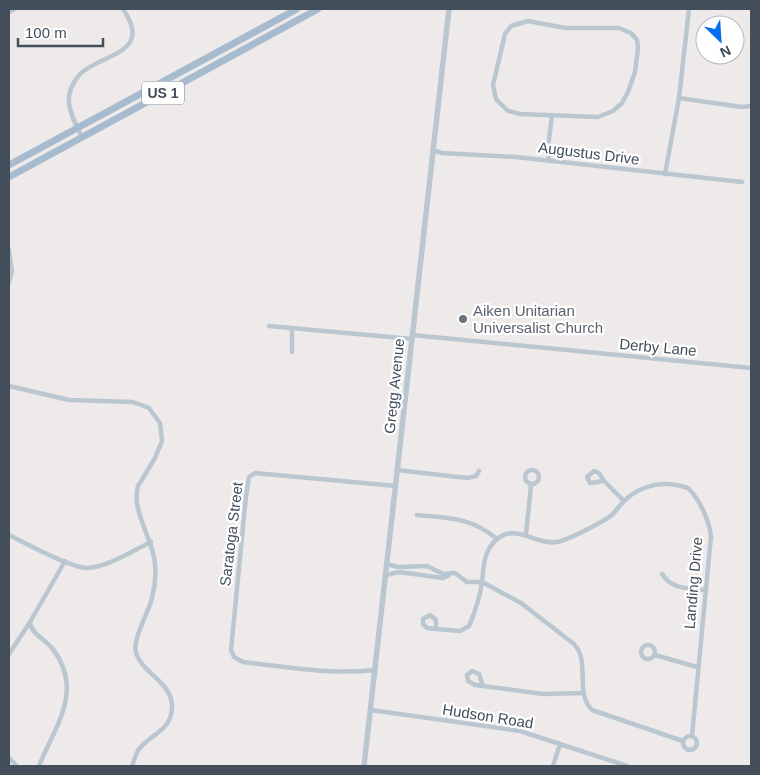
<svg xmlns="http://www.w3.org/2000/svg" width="760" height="775" viewBox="0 0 760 775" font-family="Arial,sans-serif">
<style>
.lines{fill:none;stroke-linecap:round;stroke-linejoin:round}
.minor{stroke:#bac6d0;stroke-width:4.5}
.tertiary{stroke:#bac6d0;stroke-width:5.5}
.primary{stroke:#a7bbce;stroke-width:7}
.worship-dot{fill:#6b7280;stroke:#fff;stroke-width:2}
.labels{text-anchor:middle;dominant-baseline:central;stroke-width:4.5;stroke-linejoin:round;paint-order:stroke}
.shield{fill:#fff;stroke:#7b848c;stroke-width:1}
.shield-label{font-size:14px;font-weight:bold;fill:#424f5a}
.street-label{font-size:15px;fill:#424f5a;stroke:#fff}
.worship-label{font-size:15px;fill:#5b616d;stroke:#fff;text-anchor:start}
</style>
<rect width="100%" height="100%" fill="#eeeaea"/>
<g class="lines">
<g class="minor">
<polyline points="9,12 15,9"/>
<polygon points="528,21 565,28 619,28 631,33 637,40 638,48 635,72 628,92 622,103 613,111 598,117 520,114 508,111 496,99 493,85 505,34 511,26"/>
<polyline points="679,98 742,107 751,106"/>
<path d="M82,137c-12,-24 -22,-41 -1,-64 24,-20 72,-20 42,-64"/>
<polyline points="433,150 442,153 516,157 742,182"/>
<polyline points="549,161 548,148 552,115"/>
<polyline points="665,174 679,98 689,9"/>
<polyline points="9,250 12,271 9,282"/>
<polyline points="269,326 412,339"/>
<polyline points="292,328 292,352"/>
<polyline points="412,335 751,368"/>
<path d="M9,386l60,14 64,2 16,6 11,15 2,18 -7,17 -17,28c-7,26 15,52 17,78 1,11 0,23 -3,34 -3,14 -20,41 -16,55 6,20 35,29 36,52 1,25 -20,28 -33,44 -3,5 -5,11 -7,17"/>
<polyline points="397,470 467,478 476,476 479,471"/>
<circle cx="532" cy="477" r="7"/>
<polygon points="594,471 599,473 604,481 590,483 587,477"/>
<polyline points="604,481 624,501"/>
<path d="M417,515c32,3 54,2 80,24"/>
<polyline points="526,534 531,485"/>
<path d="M9,535c16,8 61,33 78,33 21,-1 45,-17 64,-26"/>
<path d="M387,564l11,3 29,-1 16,8 12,-1 12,9h15l39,21 53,41c17,18 0,48 18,66l91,31"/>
<path d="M662,574c10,16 27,14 44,16"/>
<polyline points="386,575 399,572 443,578 448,576"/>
<polygon points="430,615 436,620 436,629 427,628 423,624 423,619"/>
<path d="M30,622c1,12 15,17 22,26 33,42 3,78 -13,118"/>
<path d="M436,629l24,2 9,-5c6,-14 11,-29 13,-44 2,-15 1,-30 14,-42 19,-18 41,6 61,2 11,-2 46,-20 55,-27 4,-4 8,-10 12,-14 18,-17 41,-21 64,-13 12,12 21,32 23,48l-19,200"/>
<circle cx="648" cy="652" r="7"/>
<polyline points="9,654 30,622 65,561"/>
<polyline points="655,655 697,667"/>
<path d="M375,670c-43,5 -89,-3 -132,-8l-9,-5 -3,-7 15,-154 3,-19 6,-4 141,13"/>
<polygon points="472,671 479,674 483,686 475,685 468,681 467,675"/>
<polyline points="483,686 543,694 583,693"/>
<polyline points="371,710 520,731 627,766"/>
<circle cx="690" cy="743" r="7"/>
<polyline points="9,758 17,766"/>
<polyline points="553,766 560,744"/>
</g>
<polyline class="tertiary" points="364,766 449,9"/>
<g class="primary">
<polyline points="9,165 297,9"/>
<polyline points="9,177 318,9"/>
</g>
</g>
<circle class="worship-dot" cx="463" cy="319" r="5"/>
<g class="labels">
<rect class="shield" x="142" y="81.5" width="42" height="23" rx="4"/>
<g class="shield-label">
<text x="163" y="93">US 1</text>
</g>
<g class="street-label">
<text transform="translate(589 153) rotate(7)">Augustus Drive</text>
<text transform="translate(658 347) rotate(5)">Derby Lane</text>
<text transform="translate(394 386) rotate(-84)">Gregg Avenue</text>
<text transform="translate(231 534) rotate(-83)">Saratoga Street</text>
<text transform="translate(693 583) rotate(-85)">Landing Drive</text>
<text transform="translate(488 716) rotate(9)">Hudson Road</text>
</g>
<g class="worship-label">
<text x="473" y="310">Aiken Unitarian<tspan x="473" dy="17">Universalist Church</tspan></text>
</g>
</g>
<rect width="760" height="775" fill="none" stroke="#424f5a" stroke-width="20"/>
<g transform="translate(720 40) rotate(155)"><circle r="24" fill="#ffffff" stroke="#b3b9bd"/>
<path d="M0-4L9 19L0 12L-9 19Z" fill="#066eed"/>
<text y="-8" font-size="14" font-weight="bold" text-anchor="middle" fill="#424f5a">N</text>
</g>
<path d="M18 38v8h85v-8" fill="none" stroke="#424f5a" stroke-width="2.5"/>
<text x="25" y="38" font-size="15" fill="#424f5a" stroke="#ffffff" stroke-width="4" paint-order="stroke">100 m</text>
</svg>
